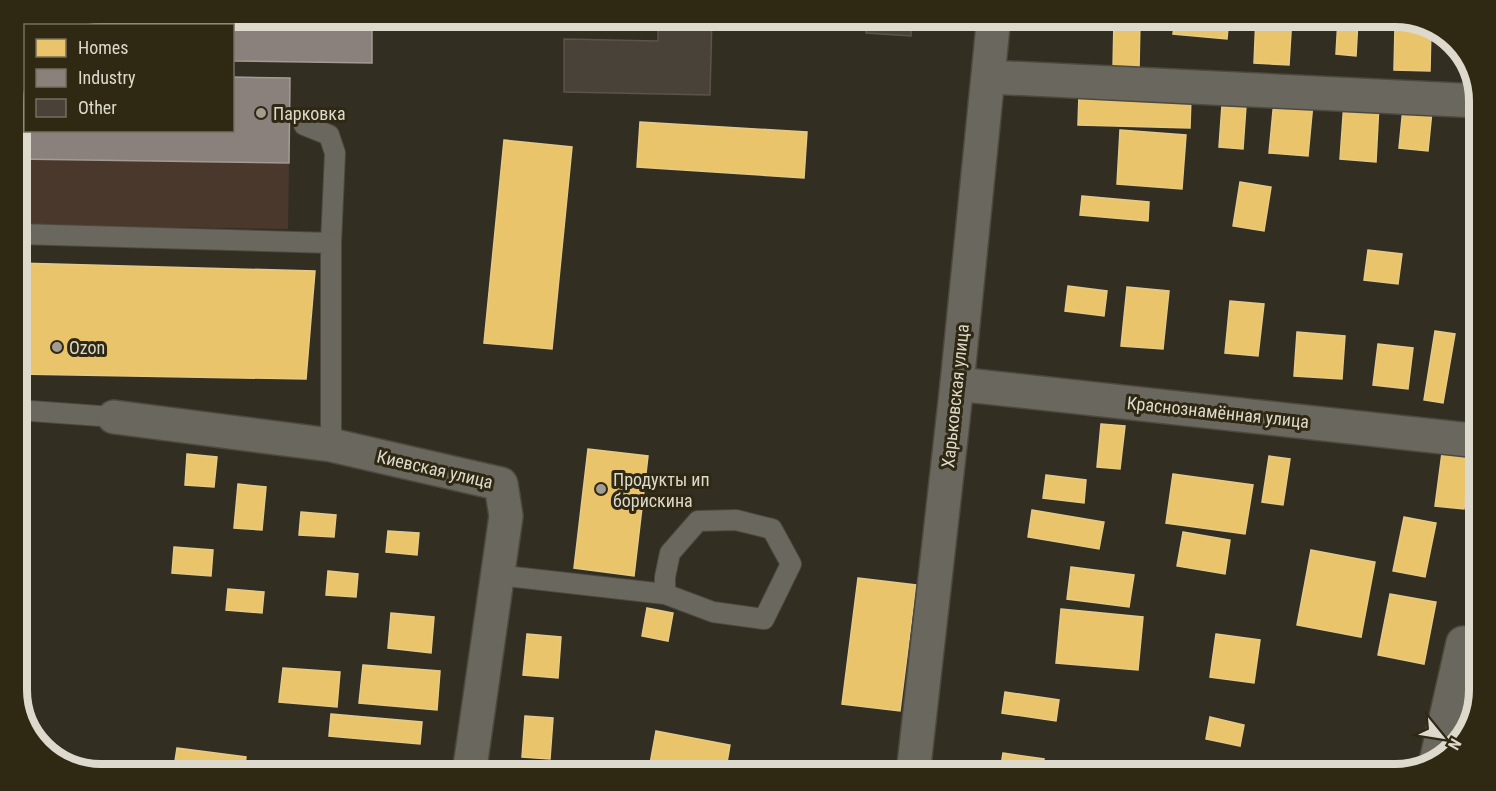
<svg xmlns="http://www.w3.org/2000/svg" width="1496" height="791" viewBox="0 0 1496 791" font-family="'Roboto Condensed',sans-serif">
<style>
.green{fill:#4a382c}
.homes{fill:#e9c46a;stroke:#e5ca87;stroke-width:1.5}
.industry{fill:#8a817c;stroke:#a39b94;stroke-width:1.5}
.building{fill:#494238;stroke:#5a544b;stroke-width:1.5}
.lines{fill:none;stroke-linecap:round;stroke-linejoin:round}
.service-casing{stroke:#4d493f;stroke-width:22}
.minor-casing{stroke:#4d493f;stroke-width:36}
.service{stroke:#6a675e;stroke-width:20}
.minor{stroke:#6a675e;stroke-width:33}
.poi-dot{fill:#a29d90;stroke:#2f2813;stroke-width:2}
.labels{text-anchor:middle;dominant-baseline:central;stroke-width:6;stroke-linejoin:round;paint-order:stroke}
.poi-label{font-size:18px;fill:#ddd9cc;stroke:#2f2813;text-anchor:start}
.street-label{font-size:18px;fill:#ddd9cc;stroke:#2f2813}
.rim{fill:none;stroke:#ddd9cc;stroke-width:8}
</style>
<rect width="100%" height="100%" fill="#332e22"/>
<polygon class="green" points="17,159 289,163 288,229 17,225"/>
<g class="homes">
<polygon points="1175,16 1229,16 1227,39 1173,34"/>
<polygon points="1256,16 1292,16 1289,65 1254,63"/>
<polygon points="1338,19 1358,20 1356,56 1336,54"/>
<polygon points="1114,20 1140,21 1139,69 1113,68"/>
<polygon points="1395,27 1431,28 1430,71 1394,70"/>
<polygon points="1079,94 1191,97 1190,128 1078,125"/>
<polygon points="1274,100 1313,103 1308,156 1269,153"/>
<polygon points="1344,102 1379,104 1376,162 1340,159"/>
<polygon points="1222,105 1246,106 1243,149 1219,147"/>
<polygon points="1403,108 1432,111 1428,151 1399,148"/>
<polygon points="640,122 807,132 804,178 637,167"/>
<polygon points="1120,130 1186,135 1182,189 1117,184"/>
<polygon points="504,140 572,147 552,349 484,343"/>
<polygon points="1240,182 1271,187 1264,231 1233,226"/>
<polygon points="1082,196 1149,202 1148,221 1080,215"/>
<polygon points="1368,250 1402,254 1398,284 1364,280"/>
<polygon points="17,263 315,271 306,379 17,374"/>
<polygon points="1068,286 1107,291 1104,316 1065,311"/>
<polygon points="1127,287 1169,291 1163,349 1121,346"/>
<polygon points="1230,301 1264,304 1258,356 1225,353"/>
<polygon points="1435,331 1455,334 1443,403 1424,400"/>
<polygon points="1297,332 1345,336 1342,379 1294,376"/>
<polygon points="1378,344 1413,348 1408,389 1373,385"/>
<polygon points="1101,424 1125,426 1120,469 1097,467"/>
<polygon points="588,449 648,456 634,576 574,568"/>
<polygon points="1442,453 1470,456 1464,509 1435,506"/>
<polygon points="187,454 217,457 214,487 185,485"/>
<polygon points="1269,456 1290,459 1283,505 1262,502"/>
<polygon points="1173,474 1253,485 1245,534 1166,523"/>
<polygon points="1046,475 1086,480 1084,503 1043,498"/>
<polygon points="238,484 266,487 262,530 234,528"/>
<polygon points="1032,510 1104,522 1099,549 1028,537"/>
<polygon points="301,512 336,515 334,537 299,535"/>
<polygon points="1404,517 1436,523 1425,577 1393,571"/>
<polygon points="388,531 419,533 417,555 386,552"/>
<polygon points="1183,532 1230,540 1225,574 1177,566"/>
<polygon points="174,547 213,550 211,576 172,573"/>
<polygon points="1311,550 1375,562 1361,637 1297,625"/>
<polygon points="1071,567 1134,575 1129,607 1067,599"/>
<polygon points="328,571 358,574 356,597 326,595"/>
<polygon points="858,578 916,585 900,711 842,704"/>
<polygon points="228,589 264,592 262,613 226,610"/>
<polygon points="1390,594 1436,602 1424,664 1378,655"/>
<polygon points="647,608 673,613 668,641 642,636"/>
<polygon points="1061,609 1143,617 1138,670 1056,663"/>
<polygon points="391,613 434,617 431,653 388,648"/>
<polygon points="527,634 561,637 558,678 523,675"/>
<polygon points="1216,634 1260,640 1254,683 1210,677"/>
<polygon points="363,665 440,671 437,710 359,703"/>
<polygon points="283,668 340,672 337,707 279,702"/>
<polygon points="1005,692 1059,700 1056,721 1002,713"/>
<polygon points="331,714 422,722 420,744 329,736"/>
<polygon points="525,716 553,718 550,759 522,757"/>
<polygon points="1210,717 1244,725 1240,746 1206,739"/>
<polygon points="656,731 730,745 725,774 707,774 650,764"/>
<polygon points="177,748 246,757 244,774 173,774"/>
<polygon points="1003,753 1044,759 1041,774 1013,774 1000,772"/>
<polygon points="840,762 881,766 880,774 839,774"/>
<polygon points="558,768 609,774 557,774"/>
</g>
<g class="industry">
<polygon points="96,18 372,23 372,63 232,61 232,26 79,26"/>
<polygon points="26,76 26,130 232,130 232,77 290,78 289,163 17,159 17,96"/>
</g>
<g class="building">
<polygon points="658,16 712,16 710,95 564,92 564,39 658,41"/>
<polygon points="867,16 912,16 911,36 866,33"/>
</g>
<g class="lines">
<g class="service-casing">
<g id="service">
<polyline points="304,125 329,135 335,153 331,243 331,445"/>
<polyline points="17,234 331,243"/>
<polyline points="17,410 114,417"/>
<polyline points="497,575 665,594 713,612 764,619 791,564 772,529 736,520 698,521 670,553 665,577 665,594"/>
</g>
</g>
<g class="minor-casing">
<g id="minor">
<polyline points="989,77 1479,101"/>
<polyline points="957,384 1479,441"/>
<polyline points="114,417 331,445 501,484 506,516 469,774"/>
<polyline points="1436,762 1463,643 1479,645"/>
<polyline points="913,774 957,384 994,16"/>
</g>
</g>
<use href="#service" class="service"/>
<use href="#minor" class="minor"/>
</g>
<g class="poi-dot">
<circle cx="261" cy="113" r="6"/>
<circle cx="57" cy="347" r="6"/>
<circle cx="601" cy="489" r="6"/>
</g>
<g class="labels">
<g class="poi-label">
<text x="273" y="113">Парковка</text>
<text x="69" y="347">Ozon</text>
<text x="613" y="479">Продукты ип<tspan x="613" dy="21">борискина</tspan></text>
</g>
<g class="street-label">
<text transform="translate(955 396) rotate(-84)">Харьковская улица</text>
<text transform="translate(1218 412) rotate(6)">Краснознамённая улица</text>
<text transform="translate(435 469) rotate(13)">Киевская улица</text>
</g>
</g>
<path d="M0 0H1496V791H0ZM101 27H1395A74 74 0 0 1 1469 101V690A74 74 0 0 1 1395 764H101A74 74 0 0 1 27 690V101A74 74 0 0 1 101 27Z" fill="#2f2813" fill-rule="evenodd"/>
<path class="rim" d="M101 27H1395A74 74 0 0 1 1469 101V690A74 74 0 0 1 1395 764H101A74 74 0 0 1 27 690V101A74 74 0 0 1 101 27Z"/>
<rect x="24" y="24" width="210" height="108" fill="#2f2813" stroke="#756f5d" stroke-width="1.5"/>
<rect x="36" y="39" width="30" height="18" fill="#e9c46a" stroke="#756f5d" stroke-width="1.5"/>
<text x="78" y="54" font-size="18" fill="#ddd9cc">Homes</text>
<rect x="36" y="69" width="30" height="18" fill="#8a817c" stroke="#756f5d" stroke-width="1.5"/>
<text x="78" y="84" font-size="18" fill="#ddd9cc">Industry</text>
<rect x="36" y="99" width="30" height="18" fill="#494238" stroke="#756f5d" stroke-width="1.5"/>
<text x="78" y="114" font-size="18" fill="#ddd9cc">Other</text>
<g transform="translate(1442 737) rotate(120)" stroke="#2f2813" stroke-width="4.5" paint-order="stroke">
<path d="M0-4.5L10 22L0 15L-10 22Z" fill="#ddd9cc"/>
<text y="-9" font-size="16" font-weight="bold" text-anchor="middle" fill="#ddd9cc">N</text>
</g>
</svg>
